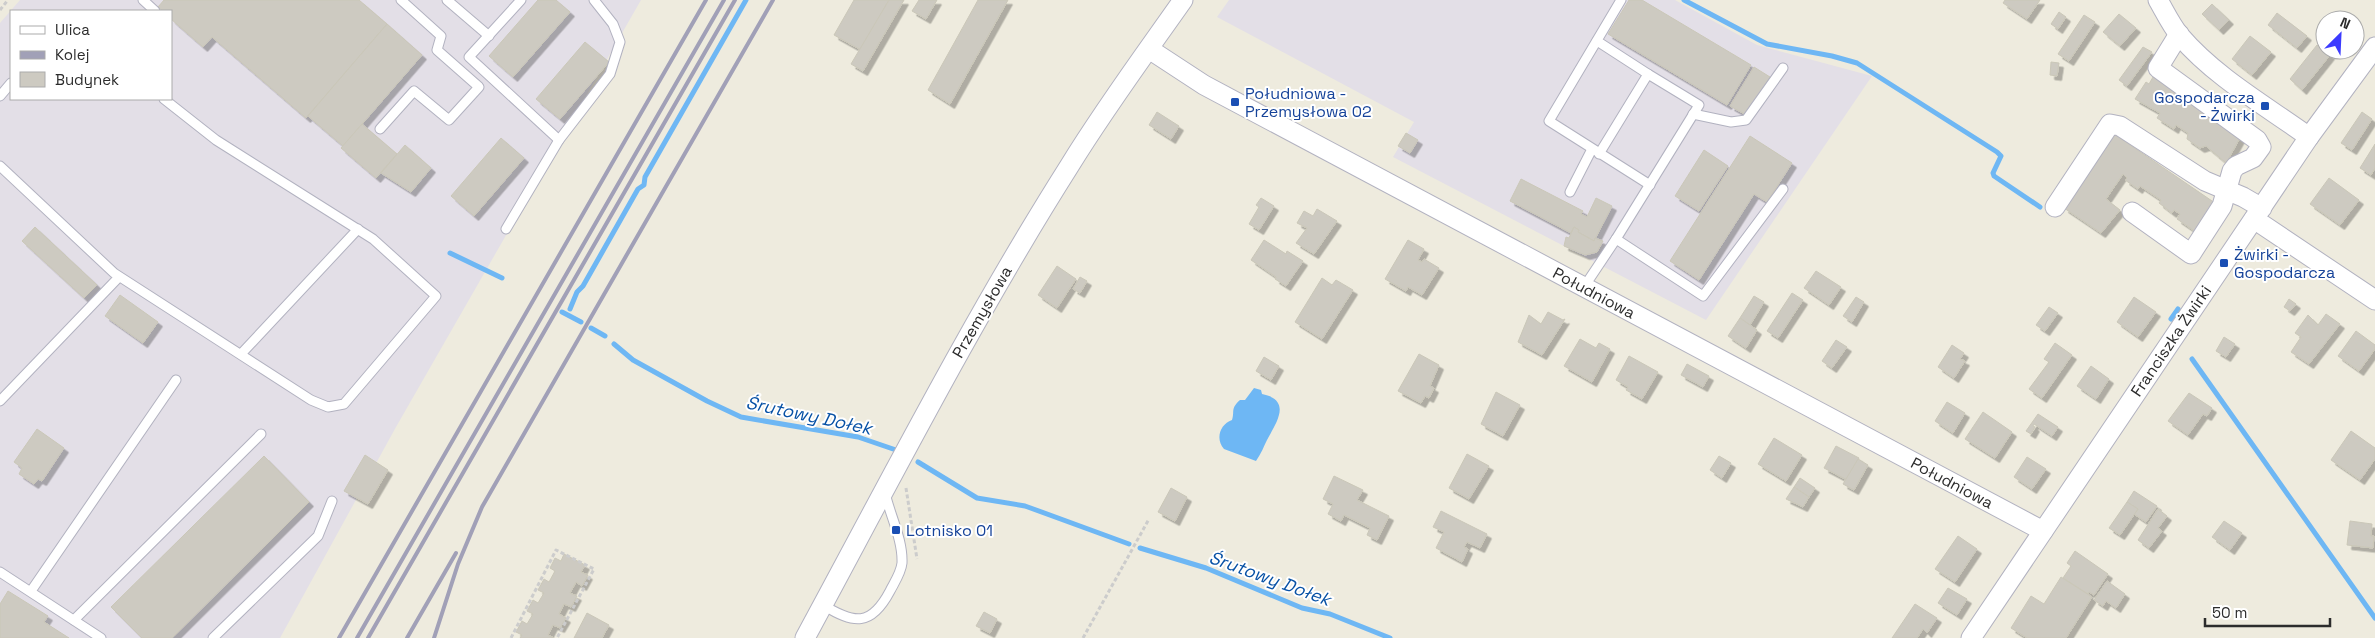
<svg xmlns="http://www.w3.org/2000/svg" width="2375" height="638" viewBox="0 0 2375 638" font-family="'Space Grotesk',sans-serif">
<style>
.industrial{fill:#e3dfe7;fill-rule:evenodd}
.water{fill:#6eb7f4}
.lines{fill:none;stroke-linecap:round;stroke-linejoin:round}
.stream{stroke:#6eb7f4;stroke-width:5}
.building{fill:#cdcac1;stroke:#cac7b8;filter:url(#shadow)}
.lane-casing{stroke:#b2b2c0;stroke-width:11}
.street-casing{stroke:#b2b2c0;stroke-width:21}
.path{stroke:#ccc;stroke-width:3;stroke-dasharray:4 2.5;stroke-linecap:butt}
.lane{stroke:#fff;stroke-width:9}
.street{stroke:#fff;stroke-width:19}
.rail{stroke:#a1a0b7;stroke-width:4}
.transit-dot{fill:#1a4fb4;stroke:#fff;stroke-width:2}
.labels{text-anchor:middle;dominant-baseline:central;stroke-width:4;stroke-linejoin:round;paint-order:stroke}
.transit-label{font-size:16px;fill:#164399;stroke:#fff;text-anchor:start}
.street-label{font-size:16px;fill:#2c2c2c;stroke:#fff}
.water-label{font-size:18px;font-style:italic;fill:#0751a5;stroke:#fff}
</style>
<defs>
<filter id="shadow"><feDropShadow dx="4.5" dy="4.5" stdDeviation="0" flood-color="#0004"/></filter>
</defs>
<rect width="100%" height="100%" fill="#eeebde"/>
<g class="industrial">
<path d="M20,0h621l-245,427 -116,211h-280v-615zM11,11h160v88h-160z"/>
<polygon points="1229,0 1675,0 1757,45 1872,76 1706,320 1393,157 1414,122 1217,17"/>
</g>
<path class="water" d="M1254,388l7,2 1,4c30,6 15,28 5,46 -3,6 -6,14 -11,21l-32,-12c-9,-10 -4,-25 8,-29 3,-9 -2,-11 8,-20h5z"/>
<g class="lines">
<g class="stream">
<polyline points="1684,0 1767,44 1832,56 1857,63 1997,152 2001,156 1993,173 1994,176 2040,207"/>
<polyline points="450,253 502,278"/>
<polyline points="570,309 577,292 583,286 638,189 644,185 645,177 746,0"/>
<polyline points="562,312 581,322"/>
<polyline points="2171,319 2178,309"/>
<polyline points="591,328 605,336"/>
<polyline points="614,344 633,360 707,401 741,417 858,437 896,450"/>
<polyline points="2192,359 2375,618"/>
<polyline points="918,462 977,498 1025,506 1129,544"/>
<polyline points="1140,548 1206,568 1302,608 1330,614 1390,638"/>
</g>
</g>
<g class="building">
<polygon points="164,0 359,0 387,24 306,118 212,37 203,47 171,19 171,11 163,11 158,7"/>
<polygon points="538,0 556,0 570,12 513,77 489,56"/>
<polygon points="854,0 889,0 861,50 834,35"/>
<polygon points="889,0 904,0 863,71 851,64"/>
<polygon points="919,0 937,0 926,19 912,11"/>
<polygon points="978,0 1008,0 950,104 928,90"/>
<polygon points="1629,0 1642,0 1751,65 1727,105 1608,34"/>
<polygon points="2005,0 2040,0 2027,19 2003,3"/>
<polygon points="2212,4 2229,20 2219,30 2202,14"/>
<polygon points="2059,12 2066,17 2058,29 2051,24"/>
<polygon points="2277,13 2307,36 2297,48 2268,25"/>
<polygon points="2119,14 2136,28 2120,46 2103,32"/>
<polygon points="2084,15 2095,22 2069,61 2058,54"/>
<polygon points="387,24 422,55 343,146 308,116"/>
<polygon points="2250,36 2271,52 2252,75 2232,59"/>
<polygon points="585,42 609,62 560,119 536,99"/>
<polygon points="2317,45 2330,55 2302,90 2290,79"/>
<polygon points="2143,47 2152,52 2127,86 2119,80"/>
<polygon points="2051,62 2059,63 2057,76 2050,75"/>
<polygon points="1754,67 1770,77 1746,115 1730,106"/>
<polygon points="2153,77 2185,97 2183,99 2205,114 2207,112 2240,138 2226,163 2206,146 2200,148 2187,139 2188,133 2176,125 2174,129 2157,118 2160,113 2135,99 2146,82 2149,84"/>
<polygon points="1157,112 1179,126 1171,139 1149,125"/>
<polygon points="2362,112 2372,119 2352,150 2341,143"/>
<polygon points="362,124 397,154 376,178 341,148"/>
<polygon points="1406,133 1418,140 1410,153 1398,146"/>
<polygon points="2114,134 2215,203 2196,232 2177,219 2180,214 2174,210 2172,213 2159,203 2161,200 2140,186 2138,189 2125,180 2127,178 2123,174 2106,199 2120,210 2101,233 2064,208"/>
<polygon points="1750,136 1792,163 1767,202 1754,194 1699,280 1670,261"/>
<polygon points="501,138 524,158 474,216 451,196"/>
<polygon points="2375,144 2375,168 2371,175 2360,168"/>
<polygon points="405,145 431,168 411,192 381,173"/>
<polygon points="1704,150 1728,166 1699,211 1675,196"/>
<polygon points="2329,178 2359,200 2340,225 2310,204"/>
<polygon points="1521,179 1583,211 1581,214 1587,217 1596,198 1612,206 1594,241 1578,232 1579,230 1574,227 1571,233 1510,201"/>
<polygon points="1261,198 1274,206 1259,230 1249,224 1259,207 1256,205"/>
<polygon points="1317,209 1337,221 1314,254 1296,243 1307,228 1297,223 1304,211 1313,216"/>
<polygon points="35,227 97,285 84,298 22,241"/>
<polygon points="1574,227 1579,230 1578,232 1594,241 1595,238 1603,241 1597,252 1585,255 1564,246 1566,237 1569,238"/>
<polygon points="1264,240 1286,254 1287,251 1303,261 1286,286 1275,279 1276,277 1251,260"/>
<polygon points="1408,240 1424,249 1418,260 1422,262 1424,259 1439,268 1422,295 1408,287 1406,291 1385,279"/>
<polygon points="1057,266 1076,279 1057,308 1038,295"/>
<polygon points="1816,271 1841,287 1829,305 1804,288"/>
<polygon points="1080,277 1087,281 1080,293 1073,289"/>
<polygon points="1322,278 1332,285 1336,280 1353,290 1322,339 1295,322"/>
<polygon points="1792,293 1803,300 1778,338 1767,331"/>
<polygon points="120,295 158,322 143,343 105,316"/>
<polygon points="1754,296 1764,302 1750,325 1740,318"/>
<polygon points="1856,297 1864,302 1852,322 1843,316"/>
<polygon points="2134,297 2156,312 2138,337 2117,322"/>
<polygon points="2289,299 2296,304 2290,311 2284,307"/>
<polygon points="2049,307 2058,313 2045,331 2036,325"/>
<polygon points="1548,312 1563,320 1565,319 1542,355 1518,342 1529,315 1541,324"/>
<polygon points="2326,314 2340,324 2309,364 2291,352 2301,337 2295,333 2308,315 2318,325"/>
<polygon points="1740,318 1757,330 1746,348 1728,336"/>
<polygon points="2356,331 2375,345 2375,349 2359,371 2338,356"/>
<polygon points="2224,337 2235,344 2226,357 2216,351"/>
<polygon points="1580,339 1596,348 1599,343 1610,349 1592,382 1564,366"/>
<polygon points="1836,340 1847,347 1832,368 1822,361"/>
<polygon points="2055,343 2072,355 2042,398 2029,389 2049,362 2044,359"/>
<polygon points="1952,345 1964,353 1960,359 1965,361 1954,378 1938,367"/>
<polygon points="1419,354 1439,365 1430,386 1434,388 1429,398 1425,396 1421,403 1398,391"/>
<polygon points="1629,356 1658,372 1642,399 1626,390 1628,387 1616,380"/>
<polygon points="1264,357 1279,366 1271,380 1256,371"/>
<polygon points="1687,364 1709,376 1703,387 1681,375"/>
<polygon points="2091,366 2109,379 2096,399 2077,386"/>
<polygon points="1496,392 1520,405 1503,436 1481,424"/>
<polygon points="2189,393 2212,408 2207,416 2203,414 2188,435 2168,421"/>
<polygon points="1947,402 1965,413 1953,433 1935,421"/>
<polygon points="1983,412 2012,432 1995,458 1965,439"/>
<polygon points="2038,414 2058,427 2052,436 2034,424 2033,426 2035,427 2031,434 2026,431"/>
<polygon points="37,429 64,448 42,481 38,479 34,484 19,474 22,468 14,462"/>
<polygon points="2351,431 2375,448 2375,459 2360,480 2331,460"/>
<polygon points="1774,438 1802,455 1786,481 1758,464"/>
<polygon points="1836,446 1859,458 1847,480 1824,468"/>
<polygon points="1467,454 1489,466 1469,499 1449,488"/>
<polygon points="365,455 388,470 368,504 344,491"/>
<polygon points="264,456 309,502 172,638 142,638 111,607"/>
<polygon points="1719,456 1731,463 1722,478 1710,470"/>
<polygon points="2027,457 2046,469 2032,489 2014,477"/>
<polygon points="1858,459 1868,465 1854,490 1843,484"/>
<polygon points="1334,476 1363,490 1357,500 1389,516 1377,540 1367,535 1370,528 1344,515 1341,521 1328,514 1333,504 1323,499"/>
<polygon points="1800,478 1815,488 1809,497 1794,487"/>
<polygon points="1794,487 1809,497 1803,507 1786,499"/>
<polygon points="1171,488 1187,497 1175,521 1158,512"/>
<polygon points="2134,491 2157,506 2146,522 2134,514 2138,509 2127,502"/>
<polygon points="2127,502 2138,509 2120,535 2109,528"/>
<polygon points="2158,509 2167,516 2158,528 2162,531 2149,548 2138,540"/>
<polygon points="1441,511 1487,534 1480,548 1467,542 1464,547 1468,549 1462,562 1436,548 1444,532 1433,527"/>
<polygon points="2224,521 2242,533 2230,550 2212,537"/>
<polygon points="2350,521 2372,524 2371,536 2374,536 2373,548 2347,545"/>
<polygon points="1958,536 1977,549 1955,582 1935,569"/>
<polygon points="2075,551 2108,574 2094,595 2089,592 2088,594 2063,578 2071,566 2067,563"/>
<polygon points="564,554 585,565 581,572 588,575 582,586 576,582 570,593 577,596 571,607 564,604 559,614 566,618 560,628 553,625 548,635 554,638 520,638 522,635 516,632 522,621 527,624 533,614 527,611 533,600 538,603 544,593 538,590 544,579 549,582 555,571 550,568 555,558 561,561"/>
<polygon points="2061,577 2092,597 2066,638 2027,638 2011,628 2031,596 2044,604"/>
<polygon points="2107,581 2125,594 2116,608 2106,601 2103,606 2094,600"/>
<polygon points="1948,588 1967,599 1957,615 1938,603"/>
<polygon points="8,591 48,616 44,622 69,638 0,638 0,604"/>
<polygon points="1915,604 1937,618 1927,633 1923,629 1917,638 1892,638"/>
<polygon points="984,612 997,619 990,633 976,626"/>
<polygon points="587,613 609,625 602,638 574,638"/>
</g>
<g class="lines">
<g class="lane-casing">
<g id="lane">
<polyline points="143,0 155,11"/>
<polyline points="447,0 489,36"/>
<polyline points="521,0 469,57 559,140"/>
<polyline points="1621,0 1549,121 1650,185"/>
<polyline points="1597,41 1648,74"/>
<polyline points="0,96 11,83"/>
<polyline points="1693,114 1731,122 1746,120 1783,68"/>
<polyline points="380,129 414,91 449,120 479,87 437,50 441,36 401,0"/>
<polyline points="0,166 114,273 311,400 328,407 344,404 436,296 373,239 216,140 164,99"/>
<polyline points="1570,192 1592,149"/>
<polyline points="506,229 559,140 610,74 620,42 613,24 594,0"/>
<polyline points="1616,239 1703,296 1783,189"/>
<polyline points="1584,287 1616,239 1699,105 1648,74 1599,154"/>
<polyline points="241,354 358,229"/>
<polyline points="0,401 119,277"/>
<polyline points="0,572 101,638"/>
<polyline points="31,591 176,380"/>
<path d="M823,605c31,19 48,22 67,-14 4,-8 11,-18 12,-28 1,-23 -12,-48 -17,-70"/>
<polyline points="74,620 261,434"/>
<polyline points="213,638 318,536 332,501"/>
</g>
</g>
<g class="street-casing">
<g id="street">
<path d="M2158,0c7,12 13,25 22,36 35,41 86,70 129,101"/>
<polyline points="1149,49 1204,85 2043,531"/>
<polyline points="2055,207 2110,124 2120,126 2205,181 2243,197 2262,208"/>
<polyline points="2132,212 2191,254 2222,206 2232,171 2236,166 2253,158 2261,147 2257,140 2158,68 2179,34"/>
<polyline points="2254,219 2375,300"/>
<path d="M805,638c86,-159 168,-320 265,-473 35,-57 75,-111 113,-165"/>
<polyline points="1971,638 2309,137 2375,47"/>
</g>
</g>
<g class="path">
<polyline points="0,10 8,0"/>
<polyline points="906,488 917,559"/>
<polyline points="511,638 556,550 594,569 557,638"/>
<polyline points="1083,638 1149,519"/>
</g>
<use href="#lane" class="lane"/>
<use href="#street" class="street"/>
<g class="rail">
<polyline points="339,638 706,0"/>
<polyline points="357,638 724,0"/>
<polyline points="368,638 735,0"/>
<polyline points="407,638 456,553"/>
<polyline points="434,638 458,564 482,507 773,0"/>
</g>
</g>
<g class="transit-dot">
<rect x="1230" y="97" width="10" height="10" rx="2.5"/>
<rect x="2260" y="101" width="10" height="10" rx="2.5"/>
<rect x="2219" y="258" width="10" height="10" rx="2.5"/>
<rect x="891" y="525" width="10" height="10" rx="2.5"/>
</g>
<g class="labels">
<g class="transit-label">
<text x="1245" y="93">Południowa -<tspan x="1245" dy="18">Przemysłowa 02</tspan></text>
<text x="2255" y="97" text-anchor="end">Gospodarcza<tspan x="2255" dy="18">- Żwirki</tspan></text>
<text x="2234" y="254">Żwirki -<tspan x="2234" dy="18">Gospodarcza</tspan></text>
<text x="906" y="530">Lotnisko 01</text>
</g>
<g class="street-label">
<text transform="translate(1594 293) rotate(28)">Południowa</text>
<text transform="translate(982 312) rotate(-60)">Przemysłowa</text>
<text transform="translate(2171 341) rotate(-56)">Franciszka Żwirki</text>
<text transform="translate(1952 483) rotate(28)">Południowa</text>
</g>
<g class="water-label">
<text transform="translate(809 415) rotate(12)">Śrutowy Dołek</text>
<text transform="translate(1270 578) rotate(20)">Śrutowy Dołek</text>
</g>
</g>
<rect x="10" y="10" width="162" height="90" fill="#ffffff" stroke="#ababab"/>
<rect x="20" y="26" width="25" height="8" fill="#ffffff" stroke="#ababab"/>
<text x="55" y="35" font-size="15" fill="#2c2c2c">Ulica</text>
<rect x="20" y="51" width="25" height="8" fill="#a1a0b7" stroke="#ababab"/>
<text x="55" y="60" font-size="15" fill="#2c2c2c">Kolej</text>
<rect x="20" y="72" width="25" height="15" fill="#cdcac1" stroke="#ababab"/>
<text x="55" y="85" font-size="15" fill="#2c2c2c">Budynek</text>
<g transform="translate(2340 35) rotate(24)"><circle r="24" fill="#ffffff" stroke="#ababab"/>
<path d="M0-4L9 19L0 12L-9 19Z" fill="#3c3bff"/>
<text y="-8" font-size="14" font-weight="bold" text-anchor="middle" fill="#2c2c2c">N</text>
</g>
<path d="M2205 618v8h125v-8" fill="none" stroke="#2c2c2c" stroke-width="2.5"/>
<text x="2212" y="618" font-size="15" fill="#2c2c2c" stroke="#ffffff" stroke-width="4" paint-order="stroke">50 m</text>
</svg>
